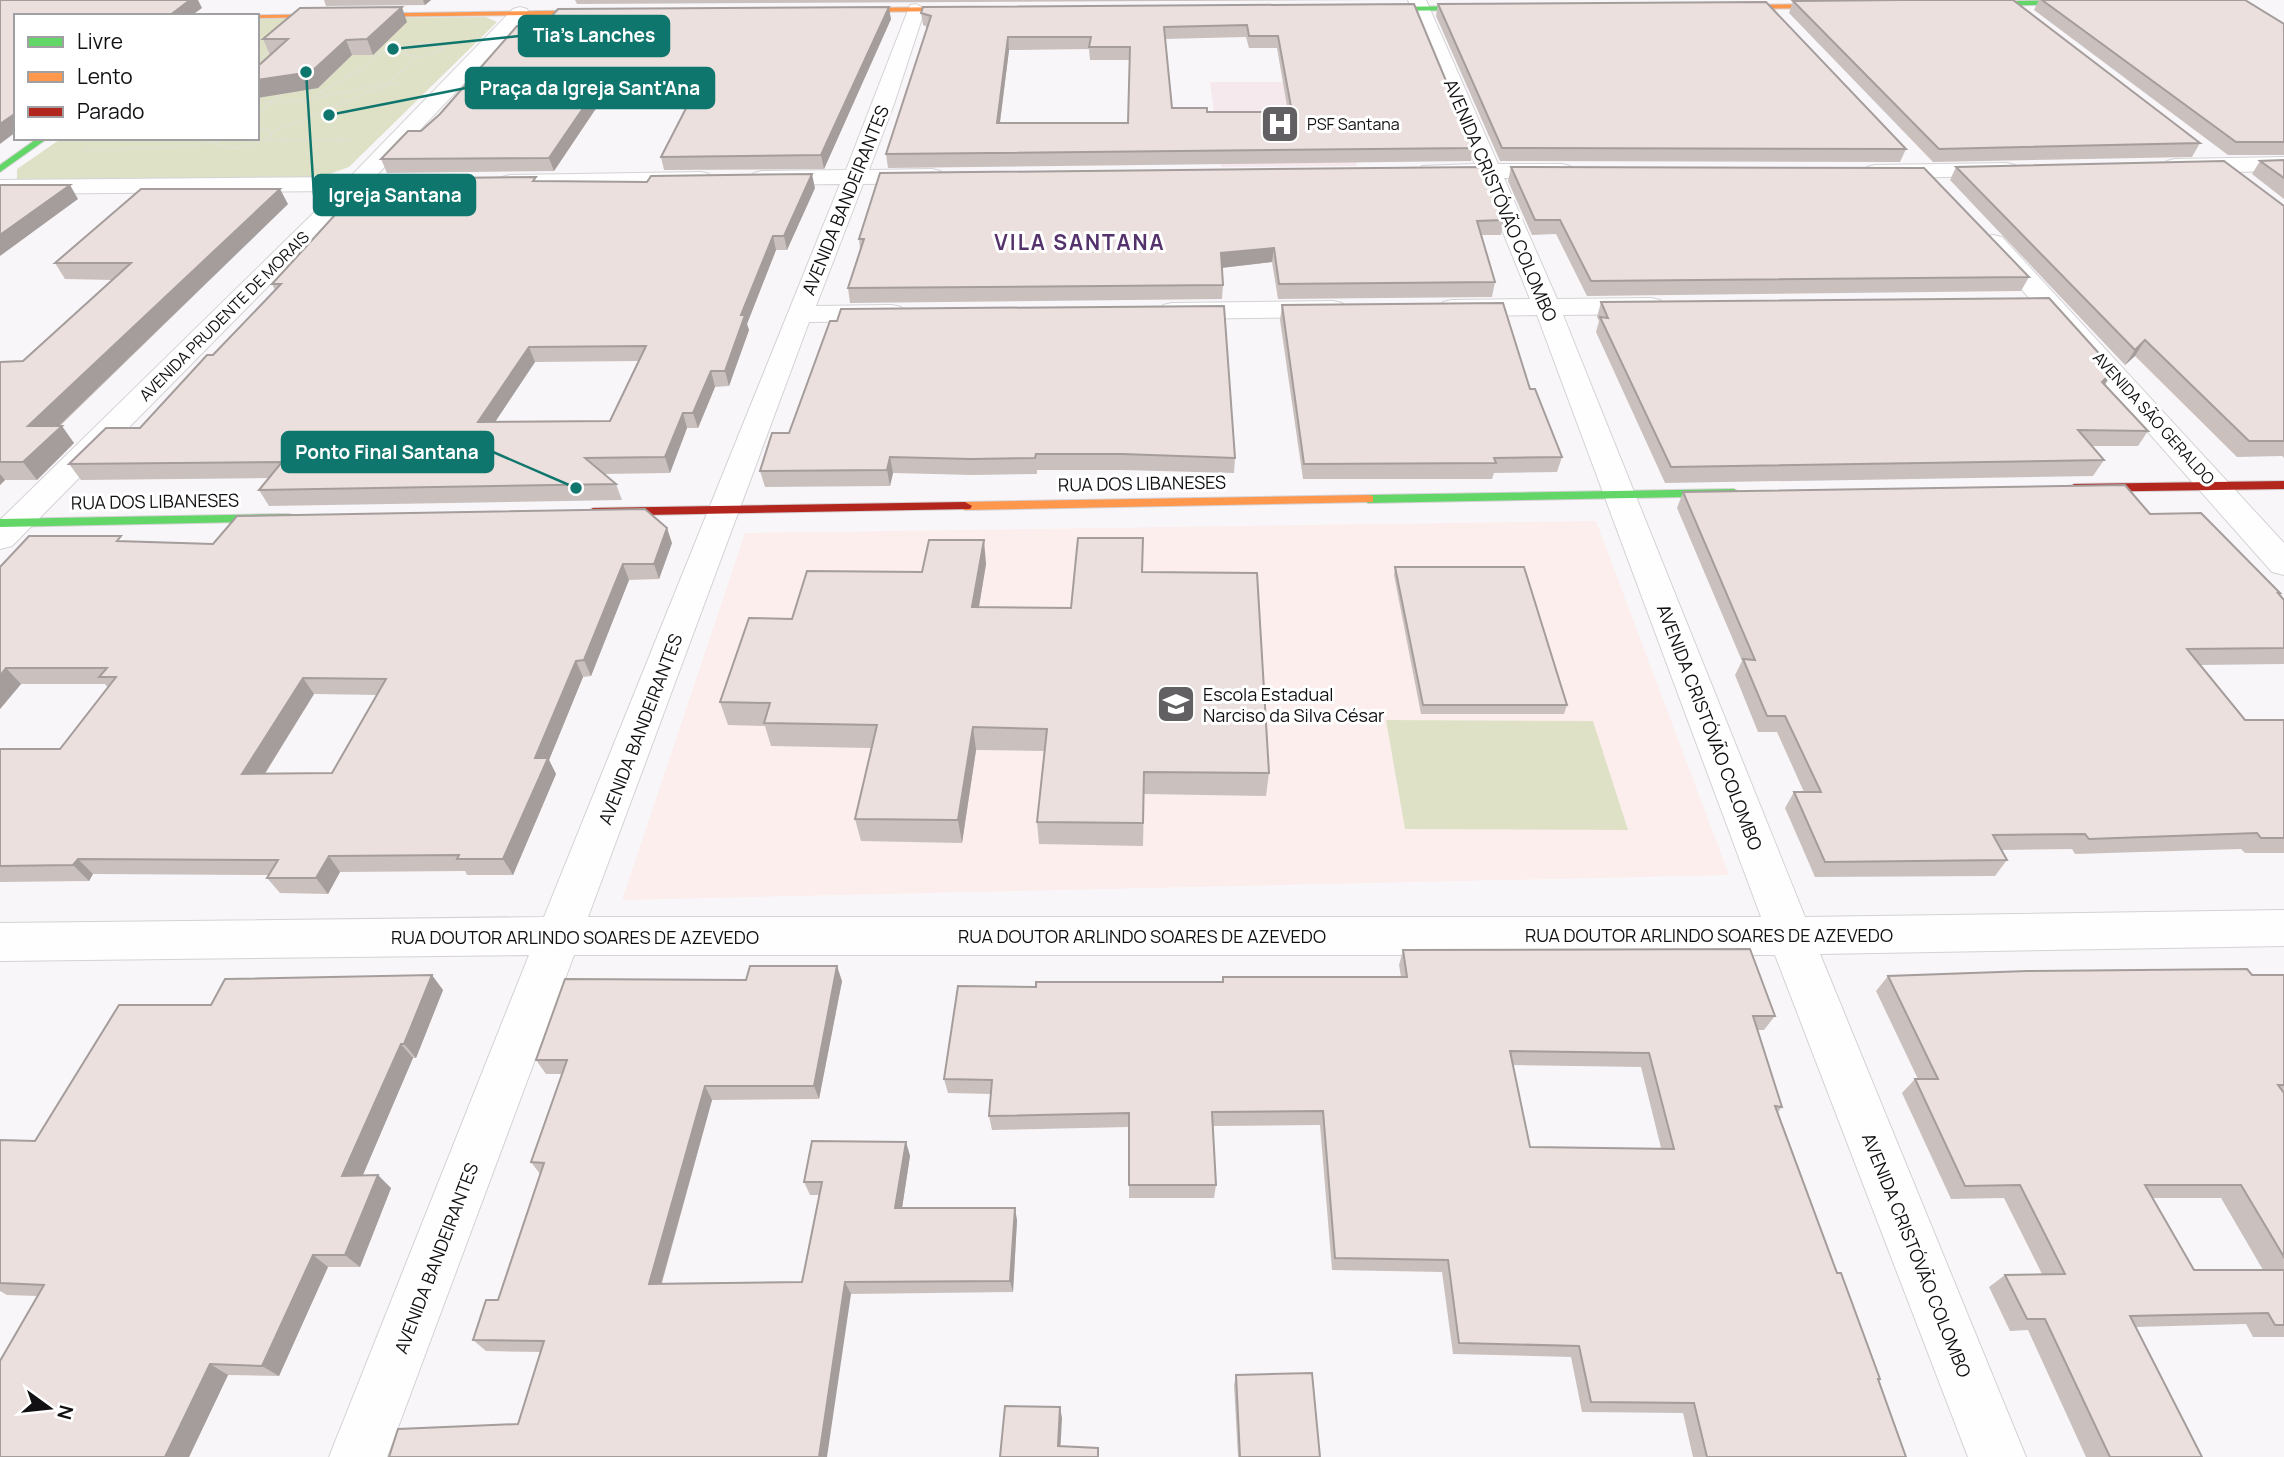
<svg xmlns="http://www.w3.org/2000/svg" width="2284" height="1457" viewBox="0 0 2284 1457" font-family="Manrope,sans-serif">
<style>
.education{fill:#fbeeec}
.medical{fill:#f6e9ed}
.green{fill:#dfe1c6}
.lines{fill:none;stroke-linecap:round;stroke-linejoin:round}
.street-casing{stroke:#d4d2d5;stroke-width:2}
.fast-casing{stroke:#d4d2d5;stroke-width:2}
.slow-casing{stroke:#d4d2d5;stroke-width:2}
.jam-casing{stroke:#d4d2d5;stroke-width:2}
.path{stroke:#e0e0e0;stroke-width:2.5;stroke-dasharray:1 2.5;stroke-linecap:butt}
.street{fill:#fefefe;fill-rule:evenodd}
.fast{fill:#63d668;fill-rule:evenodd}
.slow{fill:#ff974d;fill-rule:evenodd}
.jam{fill:#b3261e;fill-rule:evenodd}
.wall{fill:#cac1be;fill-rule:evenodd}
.shaded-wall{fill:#a49d9b}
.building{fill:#ebe0dd;stroke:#a49d9b;stroke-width:2;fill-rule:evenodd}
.labels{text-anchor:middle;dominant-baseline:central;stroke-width:6;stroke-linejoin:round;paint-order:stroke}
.far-poi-label{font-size:16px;fill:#121013;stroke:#fff;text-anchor:start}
.far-street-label{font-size:16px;fill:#121013;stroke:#fff}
.street-label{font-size:18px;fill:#121013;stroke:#fff}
.poi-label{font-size:18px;fill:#121013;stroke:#fff;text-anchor:start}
.far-district-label{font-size:21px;font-weight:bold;letter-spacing:2px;fill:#54336d;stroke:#fff}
.leader{fill:none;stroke:#0f766e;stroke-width:2.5}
.callout-dot{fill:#0f766e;stroke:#fff;stroke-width:2.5}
.callout{fill:#0f766e;stroke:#0f766e;stroke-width:2.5}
.callout-label{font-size:19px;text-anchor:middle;font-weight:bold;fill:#fff}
</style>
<rect width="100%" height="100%" fill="#f9f6fa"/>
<polygon class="education" points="1596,521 1729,875 622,900 745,533"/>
<polygon class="medical" points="1210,82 1333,82 1357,166 1221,167"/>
<g class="green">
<polygon points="486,17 497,22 349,167 319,178 17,179 17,169 62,138 257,138 257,18"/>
<polygon points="1386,720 1593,721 1628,830 1405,829"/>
</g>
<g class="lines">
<g class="street-casing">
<g id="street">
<polygon points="1408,0 1426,0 1498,164 1562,164 1570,166 1573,171 1570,176 1562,178 1504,178 1557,299 1651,298 1660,300 1664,306 1660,312 1651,314 1563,315 1805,917 2284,910 2284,946 1820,954 2026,1457 1968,1457 1775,955 574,955 387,1457 329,1457 529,955 0,961 0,923 544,917 840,184 762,185 754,183 750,178 754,173 762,171 846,170 910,5 916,4 925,9 894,104 869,170 932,169 940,171 943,176 940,181 932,183 863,184 816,306 892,305 901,307 905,313 901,319 892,321 809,322 588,917 1761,917 1537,315 1452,316 1443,314 1439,308 1443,302 1452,300 1530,299 1481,178 1430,178 1422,176 1419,171 1422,166 1475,164"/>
<polygon points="520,7 527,9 529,13 527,17 376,176 419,178 423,183 419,188 363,190 12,546 0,549 0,520 336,191 0,194 0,180 350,177 513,9"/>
<polygon points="2284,157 2284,171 2175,173 2167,171 2164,166 2167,161 2175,159"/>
<polygon points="2007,163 2015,165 2018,170 2015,175 1875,179 1867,177 1864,172 1867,167 1875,165"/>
<polygon points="701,172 709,174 713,179 709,184 510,189 502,187 498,182 502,177 510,175"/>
<polygon points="1993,235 2002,237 2284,543 2284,575 2272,572 1984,247 1981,242 1984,237"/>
<polygon points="1333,301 1342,303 1346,309 1342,315 1333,317 1172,319 1163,317 1159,311 1163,305 1172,303"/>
</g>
</g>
<g class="fast-casing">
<g id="fast">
<polygon points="2075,0 2093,2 2089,4 1964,6 1960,4 1964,2"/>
<polygon points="1491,6 1494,10 1362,11 1358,9 1362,7"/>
<polygon points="38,138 48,138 0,172 0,165"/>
<polygon points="1734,489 1741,493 1739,496 1368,503 1361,499 1368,495"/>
<polygon points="288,514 293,515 293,521 0,527 0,519"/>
</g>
</g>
<g class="slow-casing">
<g id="slow">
<polygon points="1844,4 1847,8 1719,9 1715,7 1719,5"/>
<polygon points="976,7 979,11 837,12 833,10 837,8"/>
<polygon points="609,10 612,14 257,18 257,16 199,16"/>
<polygon points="1368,495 1373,496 1373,502 965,510 958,506 965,502"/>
</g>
</g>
<g class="jam-casing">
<g id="jam">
<polygon points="2284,481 2284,489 2074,492 2068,488 2074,484"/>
<polygon points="965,502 972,506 970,509 593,516 586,512 593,508"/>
</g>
</g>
<g class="path">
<polygon points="422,44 435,44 444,48 424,57 403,54 410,47"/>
<polyline points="257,62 272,49"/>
<polyline points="314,96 363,68 391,44"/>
<polyline points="257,102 304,101 377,85 404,84"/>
<polyline points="257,116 283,92"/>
<polyline points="272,132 387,85 416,58"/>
<path d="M219,138l-1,7c19,5 37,2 53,-10l-2,-5 -12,-2"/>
<polyline points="266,140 352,140"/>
<polyline points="83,151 191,146 217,142"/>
</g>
<use href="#street" class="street"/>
<use href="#fast" class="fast"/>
<use href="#slow" class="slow"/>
<use href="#jam" class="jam"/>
</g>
<g class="wall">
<polygon points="324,0 431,0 425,5 326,6"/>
<polygon points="575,0 1386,0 577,4"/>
<polygon points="2039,0 2245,0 2284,24 2284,155 2228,155 2034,10"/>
<polygon points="1793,1 2200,143 2192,157 1933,162 1789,13"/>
<path d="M1414,4l60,144 -3,13 -583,7 -2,-14 41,-127 -4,-2 -2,-12zM1246,37l3,11h28l11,64h-81l-35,-4 -7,-69zM1089,49l1,11h40l-2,63h-128l9,-73z"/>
<polygon points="1438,4 1906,149 1900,162 1500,161 1436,16"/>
<polygon points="891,19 824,169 664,170 661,157 690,100 601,101 554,171 387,173 381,159 421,131 440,114"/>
<polygon points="407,22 373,55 352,55 318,88 257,98 257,67 270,55 263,39"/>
<polygon points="2284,160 2284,199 2252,174 2260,161"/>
<polygon points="1511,167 2029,277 2021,291 1587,296 1556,234 1532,235 1508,181"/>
<polygon points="1956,167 2284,206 2284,458 2282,456 2237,457 2135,356 2125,365 1950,180"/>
<polygon points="880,173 1504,220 1501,235 1481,235 1495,282 1492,297 1278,299 1272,262 1222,268 1223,285 1222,299 850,303 848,288 860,249 859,239"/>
<path d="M538,181l277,7 -28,62h-11l-29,74 2,6 -20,56 -14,1 -17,41h-11l-17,45 -67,1 13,10 6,16 -353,6 -10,-16 10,-12 -188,2 -12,-16 71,-36 135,-138 -3,-6 81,-88 -2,-5zM639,361l-29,60 -115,1 40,-60z"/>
<polygon points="288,204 60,426 74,443 37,480 5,480 0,485 0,362 23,361 113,280 65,279 55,263"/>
<polygon points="1601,302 2114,370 2105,385 2148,431 2138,446 2092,446 2104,460 2093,476 1665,483 1596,332 1599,321 1597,317"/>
<polygon points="1282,305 1530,389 1562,457 1557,472 1494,473 1492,479 1303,479 1280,320"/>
<polygon points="772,433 1235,458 1234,473 1122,470 1037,470 1037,474 973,475 893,473 890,486 765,487 760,471"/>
<polygon points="1683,492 2150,514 2280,593 2279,595 2284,600 2284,664 2200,665 2245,720 2284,720 2284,853 2245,853 2241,849 2075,854 2072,849 2001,850 2007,860 1995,876 1815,877 1785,808 1794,792 1804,792 1777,732 1758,732 1735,675 1742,661 1677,508"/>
<path d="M125,541l88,3 459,-1 -13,36 -30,1 -38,96 -8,1 -34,83 7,14 -43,101h-46l-2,-4 -125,1 -12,22 -48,-1 -13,-15 2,-3 -176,-1 -4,7 -89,1v-133h60l48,-61 -3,-4h-84l-21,25v-142zM314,694l63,1 -45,78 -67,1z"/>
<polygon points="986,564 979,607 1071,608 1143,572 1269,773 1266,796 1144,794 1143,846 1039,844 1037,822 1044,751 976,750 962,843 861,841 855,819 871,748 771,746 765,726 728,725 720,702 792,619 922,572"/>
<polygon points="1395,567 1567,705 1564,714 1421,714 1394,575"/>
<path d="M1403,950l372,66 -11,14h-7l25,77 -4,5 59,161 43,106 -1,1 27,77h-213l-10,-44 -101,-1 -11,-55 -118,-3 -11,-82 -110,-2 -12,-145 -107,1 3,59 -2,13h-85v-71l-137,3 -3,-14 2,-22 -43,-1 -4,-14 92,-92 187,-5v-5h178l-2,-12zM1513,1065l128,2 20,81 -131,-1z"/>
<path d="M2284,975v362h-31l-7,-13 -111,3 67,130h-116l-58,-127 -18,1 -21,-44 16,-12 37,-1 -38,-76 -53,1 -49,-106 13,-14h3l-42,-88 12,-15zM2152,1198h69l42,72h-69z"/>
<polygon points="842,981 819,1099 712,1100 662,1283 802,1282 819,1195 810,1195 804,1182 906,1142 910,1156 902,1208 1017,1220 1013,1292 851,1294 518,1424 541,1352 486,1351 473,1340 498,1300 540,1174 531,1162 562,1074 546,1074 536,1060"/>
<polygon points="443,990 416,1058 413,1058 362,1176 391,1188 360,1267 328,1267 279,1376 228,1375 189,1457 0,1457 37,1296 7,1295 0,1291 0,1140 35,1141 211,1005"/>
<polygon points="1236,1375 1320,1457 1238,1457 1234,1385"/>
</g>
<g class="shaded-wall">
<polygon points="190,0 198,0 202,8 191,16 169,16"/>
<polygon points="423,0 431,0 425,5"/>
<polygon points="402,7 407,22 373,55 367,39"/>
<polygon points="889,7 891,19 824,169 821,155"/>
<polygon points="1008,37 1009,50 998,137 997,123"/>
<polygon points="346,40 352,55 318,88 257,98 257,80"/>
<polygon points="597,88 601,101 554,171 549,158"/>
<polygon points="16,113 16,132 0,144 0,124"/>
<polygon points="812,174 815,188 787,250 784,236"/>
<polygon points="70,185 78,199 0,256 0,235"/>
<polygon points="280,189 288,204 41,443 28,426"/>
<polygon points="773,236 776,250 747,324 749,330 729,386 725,371 741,315"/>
<polygon points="1274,248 1272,262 1220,268 1221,253"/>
<polygon points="2145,340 2135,356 2125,365 2135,350"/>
<polygon points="529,347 535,362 485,437 478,422"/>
<polygon points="2114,370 2104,385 2102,382"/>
<polygon points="711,371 715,387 698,428 693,413"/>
<polygon points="683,413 687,428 670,473 665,457"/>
<polygon points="62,426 74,443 37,480 23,462"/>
<polygon points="890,457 893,473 890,486 887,470"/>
<polygon points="0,474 5,480 0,485"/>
<polygon points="667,528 672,543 659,579 654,564"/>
<polygon points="984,540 986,564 975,630 972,607"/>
<polygon points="623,564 629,580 591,676 584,660"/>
<polygon points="576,661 583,677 549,760 556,774 513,875 503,859 535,758"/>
<polygon points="6,668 21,684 0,709 0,676"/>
<polygon points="303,678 314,694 255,789 242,774"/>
<polygon points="973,727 976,750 962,843 958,820"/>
<polygon points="329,856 340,872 328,894 316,878"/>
<polygon points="78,859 93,874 89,881 73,865"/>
<polygon points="837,966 842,981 819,1099 814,1086"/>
<polygon points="432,975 443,990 416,1058 404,1044"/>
<polygon points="401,1044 413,1058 357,1189 342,1176"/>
<polygon points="705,1086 712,1100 658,1295 649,1284"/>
<polygon points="906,1142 910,1156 900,1221 895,1208"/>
<polygon points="378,1175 391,1188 360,1267 345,1255"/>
<polygon points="1015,1208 1017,1220 1013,1292 1010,1281"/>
<polygon points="313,1255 328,1267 279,1376 262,1366"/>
<polygon points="845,1282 851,1294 827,1457 819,1457"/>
<polygon points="210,1364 228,1375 189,1457 165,1457"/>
<polygon points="1060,1407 1062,1418 1060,1456 1058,1446"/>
</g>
<g class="building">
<polygon points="0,0 190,0 169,16 16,16 16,113 0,124"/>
<polygon points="1902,0 2013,0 2200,143 1939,149 1793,1"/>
<polygon points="2042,0 2245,0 2284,24 2284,142 2236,142"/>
<polygon points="1766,2 1906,149 1502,148 1438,4"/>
<path d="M1414,4l60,144 -588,6 45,-138 -10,-3 2,-6zM1247,25l2,11h29l14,76h-85v-4h-35l-8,-81zM1008,37h83l-2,10h41l-2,76h-131z"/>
<polygon points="402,7 367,39 346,40 311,72 257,80 257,67 288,39 263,39 300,8"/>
<polygon points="889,7 821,155 661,157 697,87 597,88 549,158 381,159 408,131 421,131 440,114 517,26 543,26 558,9"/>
<polygon points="2284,160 2284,178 2260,161"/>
<polygon points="2224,161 2284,206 2284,441 2249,441 2145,340 2135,350 1956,167"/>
<polygon points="1482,167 1504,220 1477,221 1495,282 1279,284 1274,248 1221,253 1223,285 848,288 864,239 859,239 880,173"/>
<polygon points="1511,167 1924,168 2029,277 1591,281 1560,220 1535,220"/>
<path d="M812,174l-28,62h-11l-32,79h4l-20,56h-14l-18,42h-10l-18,44 -80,1 31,26 -357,6 23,-28 -213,2 37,-36h34l67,-73h6l68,-71h-9l82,-90 -3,-3 12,-12 173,-2 -3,4 114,1 4,-6zM646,346l-36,75 -132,1 51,-75z"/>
<polygon points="0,185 70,185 0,235"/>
<polygon points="141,189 280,189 28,426 62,426 23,462 0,462 0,362 23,361 131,263 55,263"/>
<polygon points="2049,298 2114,370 2102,382 2148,431 2078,430 2104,460 1671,467 1600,317 1608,318 1601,302"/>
<polygon points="1503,303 1530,389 1535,389 1562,457 1494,458 1496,463 1304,464 1282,305"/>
<polygon points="1224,306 1235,458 1122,454 1036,454 1035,458 971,459 890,457 887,470 760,471 772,433 789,433 830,321 837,321 841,309"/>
<polygon points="2125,485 2150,514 2201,513 2280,593 2278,593 2284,600 2284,648 2187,649 2245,720 2284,720 2284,838 2261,838 2257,833 2089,839 2085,834 1993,835 2007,860 1825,862 1794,792 1821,792 1785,716 1767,716 1743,659 1755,660 1683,492"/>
<path d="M645,509l22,19 -13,36h-31l-39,96 -8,1 -41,97h13l-45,101h-46l2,-4 -130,1 -13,22h-49l11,-18 -200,-1 -5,6 -73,1v-117h60l56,-72h-17l8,-9h-101l-6,8v-109l29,-31h92l-4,5 96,3 24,-28zM303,678l83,1 -54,94 -90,1z"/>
<polygon points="1078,538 1143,538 1142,572 1257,573 1269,773 1144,772 1143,823 1037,822 1047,729 973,727 958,820 855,819 877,725 764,723 770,703 720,702 749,618 792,619 807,571 922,572 929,540 984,540 972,607 1071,608"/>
<polygon points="1395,567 1524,567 1567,705 1423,705"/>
<path d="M1750,949l25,67h-22l29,91 -7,-1 62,167h4l39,106h-2l28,78h-199l-13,-54 -103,-1 -12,-56 -120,-3 -11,-83 -113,-2 -12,-147 -111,1 4,73h-87v-72l-140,3 3,-36 -48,-1 14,-93 78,1v-5h187v-5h184l-4,-27zM1510,1051l139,2 25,96 -144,-2z"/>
<polygon points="750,966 837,966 814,1086 705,1086 649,1284 802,1282 822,1182 804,1182 812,1141 906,1142 895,1208 1015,1208 1010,1281 845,1282 819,1457 389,1457 398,1429 518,1424 544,1341 473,1340 486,1300 498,1300 544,1163 531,1162 567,1060 536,1060 565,979 746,980"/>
<polygon points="2247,969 2252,975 2284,975 2284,1085 2278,1085 2284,1093 2284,1257 2241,1185 2145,1185 2194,1270 2284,1270 2284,1325 2275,1325 2268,1313 2130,1316 2202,1457 2110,1457 2045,1319 2027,1319 2005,1275 2065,1274 2020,1185 1965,1186 1915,1079 1938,1079 1888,976 2027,971"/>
<polygon points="432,975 404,1044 401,1044 342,1176 378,1175 345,1255 313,1255 262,1366 210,1364 165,1457 0,1457 0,1361 44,1285 0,1283 0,1140 35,1141 119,1005 211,1005 225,979"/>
<polygon points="1312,1373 1320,1457 1240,1457 1236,1375"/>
<polygon points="1005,1406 1060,1407 1058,1446 1098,1448 1098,1457 1000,1457"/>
</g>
<defs>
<g id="hospital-square" transform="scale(2.0125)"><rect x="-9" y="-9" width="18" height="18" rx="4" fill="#636064" stroke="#fff"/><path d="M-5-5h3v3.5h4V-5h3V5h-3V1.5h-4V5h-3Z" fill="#fff"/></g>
<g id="school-square" transform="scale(2.0125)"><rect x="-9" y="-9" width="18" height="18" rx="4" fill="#636064" stroke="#fff"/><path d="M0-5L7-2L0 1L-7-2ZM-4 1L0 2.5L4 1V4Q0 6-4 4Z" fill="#fff"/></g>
</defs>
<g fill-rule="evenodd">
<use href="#hospital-square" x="1280" y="124"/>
<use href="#school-square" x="1176" y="704"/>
</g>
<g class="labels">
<g class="far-poi-label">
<text x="1307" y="124">PSF Santana</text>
</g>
<g class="far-street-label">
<text transform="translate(224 316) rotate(-45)">AVENIDA PRUDENTE DE MORAIS</text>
<text transform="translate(2154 418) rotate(48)">AVENIDA SÃO GERALDO</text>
</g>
<g class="street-label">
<text transform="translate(845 200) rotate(-68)">AVENIDA BANDEIRANTES</text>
<text transform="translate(1501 200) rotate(67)">AVENIDA CRISTÓVÃO COLOMBO</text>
<text transform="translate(1142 483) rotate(-1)">RUA DOS LIBANESES</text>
<text transform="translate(155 501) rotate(-1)">RUA DOS LIBANESES</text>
<text transform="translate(1710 727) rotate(69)">AVENIDA CRISTÓVÃO COLOMBO</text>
<text transform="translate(640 729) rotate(-69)">AVENIDA BANDEIRANTES</text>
<text x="1709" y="935">RUA DOUTOR ARLINDO SOARES DE AZEVEDO</text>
<text x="1142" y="936">RUA DOUTOR ARLINDO SOARES DE AZEVEDO</text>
<text x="575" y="937">RUA DOUTOR ARLINDO SOARES DE AZEVEDO</text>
<text transform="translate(1917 1255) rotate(68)">AVENIDA CRISTÓVÃO COLOMBO</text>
<text transform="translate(436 1258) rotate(-69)">AVENIDA BANDEIRANTES</text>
</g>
<g class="poi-label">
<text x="1203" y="694">Escola Estadual<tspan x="1203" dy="21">Narciso da Silva César</tspan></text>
</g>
<g class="far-district-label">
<text x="1080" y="242">VILA SANTANA</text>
</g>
</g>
<path class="leader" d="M393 49L519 36M329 115L466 88M306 72L314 195M576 488L493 452"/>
<g class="callout-dot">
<circle cx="393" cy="49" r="7"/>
<circle cx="329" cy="115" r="7"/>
<circle cx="306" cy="72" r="7"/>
<circle cx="576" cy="488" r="7"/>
</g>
<g class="callout">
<rect x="519" y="16" width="150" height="40" rx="7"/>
<rect x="466" y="68" width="248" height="40" rx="7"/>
<rect x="314" y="175" width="161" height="40" rx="7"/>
<rect x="282" y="432" width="211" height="40" rx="7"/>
</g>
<g class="callout-label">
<text x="594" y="42">Tia's Lanches</text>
<text x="590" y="95">Praça da Igreja Sant'Ana</text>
<text x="395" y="202">Igreja Santana</text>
<text x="387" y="459">Ponto Final Santana</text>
</g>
<rect x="14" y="14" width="245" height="126" fill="#ffffff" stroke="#a09fa1" stroke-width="2"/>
<rect x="28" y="37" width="35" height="10" fill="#63d668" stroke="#a09fa1" stroke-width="2"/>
<text x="77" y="49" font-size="21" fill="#121013">Livre</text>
<rect x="28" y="72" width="35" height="10" fill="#ff974d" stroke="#a09fa1" stroke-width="2"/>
<text x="77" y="84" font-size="21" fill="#121013">Lento</text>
<rect x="28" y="107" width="35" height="10" fill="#b3261e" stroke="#a09fa1" stroke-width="2"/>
<text x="77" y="119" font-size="21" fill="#121013">Parado</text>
<g transform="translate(49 1408) rotate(105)" stroke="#ffffff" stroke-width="5" paint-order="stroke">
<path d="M0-5L12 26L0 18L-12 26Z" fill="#121013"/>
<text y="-10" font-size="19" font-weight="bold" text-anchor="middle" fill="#121013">N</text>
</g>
</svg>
